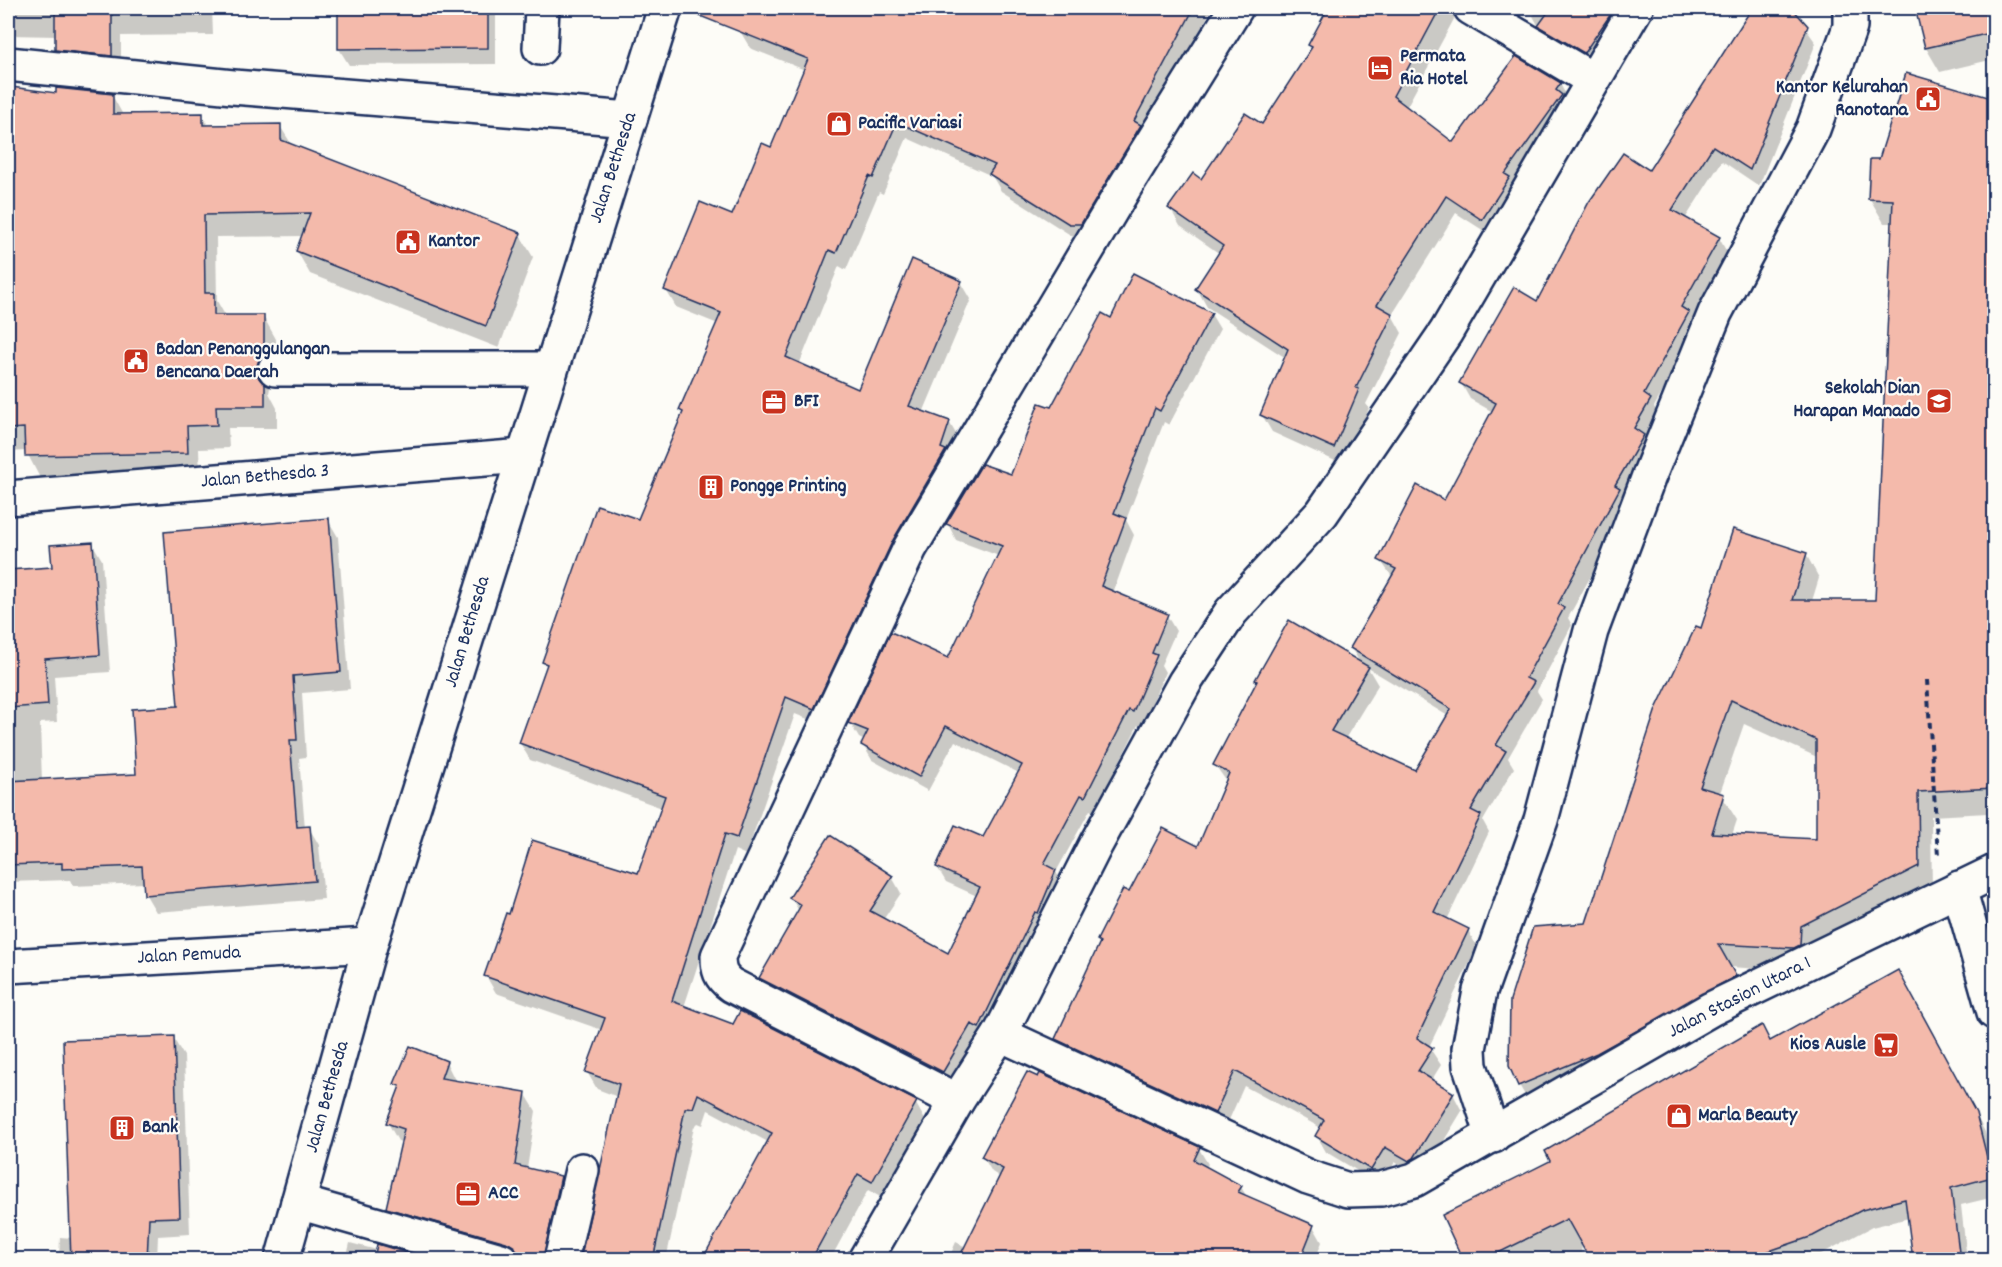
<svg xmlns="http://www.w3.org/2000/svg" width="2002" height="1267" viewBox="0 0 2002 1267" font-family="Dekko,sans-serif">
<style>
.shadow{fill:#0003;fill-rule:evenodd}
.building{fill:#f4baab;stroke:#1b2f5e;stroke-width:1.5;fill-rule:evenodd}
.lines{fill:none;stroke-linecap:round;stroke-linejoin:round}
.minor-casing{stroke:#1b2f5e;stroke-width:38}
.highway-casing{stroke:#1b2f5e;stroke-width:38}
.path{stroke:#1b2f5e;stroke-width:4;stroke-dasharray:6 4.5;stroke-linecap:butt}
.minor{stroke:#fdfcf7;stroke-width:33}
.highway{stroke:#fdfcf7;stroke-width:33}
.labels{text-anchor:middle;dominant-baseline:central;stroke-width:4.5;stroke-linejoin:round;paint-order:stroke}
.poi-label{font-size:20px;font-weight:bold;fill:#1b2f5e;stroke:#fdfcf7;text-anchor:start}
.street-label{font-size:20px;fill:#1b2f5e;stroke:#fdfcf7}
</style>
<rect width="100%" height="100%" fill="#fdfcf7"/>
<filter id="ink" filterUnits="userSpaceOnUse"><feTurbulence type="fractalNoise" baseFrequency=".0167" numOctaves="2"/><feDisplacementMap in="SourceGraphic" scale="12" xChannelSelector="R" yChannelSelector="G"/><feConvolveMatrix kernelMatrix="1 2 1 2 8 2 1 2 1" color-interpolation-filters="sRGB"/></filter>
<g filter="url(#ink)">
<g class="shadow">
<polygon points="8,8 212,8 213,35 121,36 121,71 66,66 57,50 56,36 8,35"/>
<polygon points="339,8 496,8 496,64 349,65 339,49"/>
<polygon points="749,8 1212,8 1145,135 1080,241 1001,191 992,176 907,138 883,194 879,192 846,270 839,266 799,365 859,391 961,282 971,299 923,413 949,422 959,439 823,725 795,714 746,855 735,850 684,1007 915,1102 925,1120 882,1198 868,1190 830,1260 704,1260 768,1142 708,1110 703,1125 698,1123 694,1127 666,1260 582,1260 618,1097 597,1089 587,1072 602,1030 496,993 486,976 510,916 639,874 662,808 530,760 520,743 548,668 544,662 638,521 684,415 681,410 718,324 676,307 666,290 733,217 772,149 805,70 750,48 740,31"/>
<polygon points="1330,8 1460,8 1406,108 1453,144 1560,84 1570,102 1492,236 1456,213 1392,315 1402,333 1366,404 1369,408 1344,465 1272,432 1262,415 1286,358 1207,307 1197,289 1220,254 1180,226 1170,208 1262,126 1312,49 1310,45"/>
<polygon points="1539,8 1643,8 1595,70 1543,34 1533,16"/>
<path d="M1754,8h37l25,35 -57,143 -37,-25 -37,58 34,19 9,16 -36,66 5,9 -43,78 6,9 -15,25 7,11 -23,54 -61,112 4,7 -35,66 5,8 -34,59 6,10 -31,53 6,11 -42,88 21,10 9,17 -48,100 12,18 -10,16 22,13 9,17 -39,64 -4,2 -24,-15 -14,23 -55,-33 -9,-16 4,-8 -77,-42 -19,43 -158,-74 -10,-16 43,-95 -2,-4 31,-46 69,-45 29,-67 -12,-17 146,-101 -10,-16 42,-70 -13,-18 64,-58 49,-90 -23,-13 -9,-16 77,-80 111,-131zM1368,668l80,48 -32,55 -71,-32 33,-54z"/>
<polygon points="1917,8 1994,8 1994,59 1940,72 1926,48"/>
<polygon points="12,89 57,95 112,95 123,115 202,114 209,127 280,126 292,145 520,235 533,257 499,348 310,274 297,251 303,236 216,237 217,301 226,317 263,316 276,339 277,377 271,383 269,393 277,408 277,428 228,428 229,448 199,449 200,475 40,478 26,451 8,452 8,123"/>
<path d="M1994,100v726l-6,-13 -57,3 1,75 -124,81 -78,-5 18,34 -215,108 -14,-24 68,-160 115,-295 104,-76 13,24 -7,23h64l17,-378h-9l-14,-24 10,-38zM1744,724l73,33 1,83 -86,-5 5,-15 -17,-27z"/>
<polygon points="1211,314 1220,329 1169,425 1164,422 1126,520 1134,535 1113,593 1167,616 1176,631 1161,665 1165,672 1142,727 1138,725 1094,812 1090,810 1056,872 1064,887 951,1087 770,994 761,978 799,911 791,898 892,877 901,893 883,920 948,955 977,896 946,882 937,867 984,839 1019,773 955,741 928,791 872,760 863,745 865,741 859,738 850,723 949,660 999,556 956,540 948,524 1011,476 1052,409 1112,320"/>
<polygon points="328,520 338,537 350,689 302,693 306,757 299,758 305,828 309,828 319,845 324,899 156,912 146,895 145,883 73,886 70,880 8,882 8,572 53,568 92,543 102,560 110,672 54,676 57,722 40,723 42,781 138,775 180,707"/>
<polygon points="1908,990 1985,1132 1994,1169 1994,1197 1961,1205 1967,1260 1914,1260 1909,1218 1872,1227 1810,1260 1614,1260 1770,1043"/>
<polygon points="173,1038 184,1056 190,1234 158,1236 157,1260 59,1260 60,1237 72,1238"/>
<polygon points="446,1062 456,1082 525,1093 536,1111 527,1169 560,1177 571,1195 556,1260 515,1260 398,1225 387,1207 402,1142 398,1141 388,1123 400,1090 396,1084"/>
<polygon points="1199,1149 1208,1164 1206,1168 1241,1187 1247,1197 1313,1226 1322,1242 1315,1260 948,1260 956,1242 966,1247 1000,1177 992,1172 983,1157"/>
<polygon points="1584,1186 1581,1260 1465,1260"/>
<polygon points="350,1243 377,1250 426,1260 346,1260"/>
</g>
<g class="building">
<polygon points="55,8 112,8 112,56 55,50"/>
<polygon points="338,8 488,8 488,48 338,49"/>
<polygon points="685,8 1194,8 1134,121 1141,125 1081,224 1069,224 989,174 995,165 897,122 873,178 869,176 836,253 829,250 786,357 858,389 912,259 962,281 909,406 950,421 941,448 946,450 893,540 814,709 786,697 737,838 725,834 672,1001 733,1024 740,1011 917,1101 872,1182 858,1174 811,1260 702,1260 772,1133 698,1094 693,1108 688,1107 685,1109 653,1260 580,1260 619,1084 585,1072 605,1018 484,976 506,913 509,914 532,840 638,873 665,796 519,743 547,664 542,662 597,505 638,519 683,412 679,410 721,313 664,290 700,202 732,215 762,143 771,147 808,59 685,10"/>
<polygon points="1328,8 1440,8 1393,96 1453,142 1516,56 1561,83 1556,90 1562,95 1505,174 1510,177 1482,220 1446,196 1377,305 1393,314 1356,388 1359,389 1334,448 1260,415 1288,349 1195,289 1223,246 1168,208 1193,173 1201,179 1245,113 1262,124 1312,47 1308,45"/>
<polygon points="1551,8 1615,8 1584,53 1538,26"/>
<polygon points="1752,8 1792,8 1808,26 1750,170 1713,146 1672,210 1720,237 1681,307 1689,312 1644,394 1651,399 1634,428 1644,435 1615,485 1620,488 1558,604 1564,608 1526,678 1534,682 1496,745 1506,751 1471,810 1481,815 1434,912 1469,929 1417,1038 1433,1048 1418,1071 1454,1093 1414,1158 1409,1161 1385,1147 1371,1170 1315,1136 1324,1120 1235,1071 1215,1113 1055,1039 1100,942 1097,940 1123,889 1129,892 1163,828 1198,846 1229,773 1213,765 1257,681 1255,680 1289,620 1369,667 1331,731 1415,770 1451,709 1350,648 1396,569 1378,560 1417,485 1444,500 1496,403 1459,383 1514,287 1537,301 1589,202 1623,153 1649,170"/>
<polygon points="1915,8 1995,8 1995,32 1925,48"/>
<path d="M1906,73l89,26v689l-77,4 1,74 -118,60 -1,19 -6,3 -76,-4 18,32 -139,77 -79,33 -9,-20 1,-66 23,-73 53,-4 70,-214 40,-83 5,2 32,-99 74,24 -15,47h83l18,-400 -25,-1 2,-40h9zM1731,700l85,40v99l-104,-6 12,-39 -24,-7z"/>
<polygon points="11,87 56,93 56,88 113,94 113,114 203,113 203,125 281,124 281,140 521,233 486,326 296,251 310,213 204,215 205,293 214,293 214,315 264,315 264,354 259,360 256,370 259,378 265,384 265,406 216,406 217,425 187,426 188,453 25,456 24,428 8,429 8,111"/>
<polygon points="1133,273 1212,313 1160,411 1155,408 1114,513 1126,518 1101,586 1168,614 1152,653 1157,655 1133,712 1129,710 1085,797 1081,795 1044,864 1056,870 1038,913 1035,912 979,1028 971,1024 943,1072 759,978 801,905 789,898 830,835 893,876 870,911 948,953 980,887 936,867 955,825 983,837 1022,765 946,726 919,777 861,745 868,731 848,723 891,632 948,658 1002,546 946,524 982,464 1011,474 1039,403 1051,407 1102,313 1111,318"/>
<polygon points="329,518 341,672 293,676 297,740 290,740 297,827 310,826 315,881 144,895 142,866 62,869 62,863 8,865 8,781 136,774 132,709 178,706 164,532"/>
<polygon points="93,542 100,655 45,659 48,705 8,708 8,570 52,567 50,545"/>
<polygon points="1898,970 1976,1113 1992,1177 1951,1188 1960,1260 1913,1260 1905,1199 1862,1210 1813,1236 1743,1260 1590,1260 1567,1219 1484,1260 1463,1260 1442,1215 1550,1161 1545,1151 1762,1025 1770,1041"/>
<polygon points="174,1036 180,1217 149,1218 147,1260 71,1260 63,1040"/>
<polygon points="410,1046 447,1061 441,1078 526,1092 515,1165 561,1176 543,1260 519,1260 515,1247 506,1242 386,1208 404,1129 386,1123 400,1086 394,1084"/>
<polygon points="1027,1072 1038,1077 1040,1073 1200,1147 1194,1160 1242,1186 1238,1192 1314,1225 1300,1260 958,1260 1003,1169 981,1157"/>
<polygon points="377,1244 431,1260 374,1260"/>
</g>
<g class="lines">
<g class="minor-casing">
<g id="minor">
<polyline points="1471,8 1593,80"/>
<polyline points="540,48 542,8"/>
<polyline points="8,64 233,87 630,119"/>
<polyline points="275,369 550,369"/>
<polyline points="8,498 523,456"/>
<polyline points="1959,888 1994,1012"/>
<polyline points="8,966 370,945"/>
<polyline points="1000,1034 1308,1177 1348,1190 1381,1189 1414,1180 1711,1009 1994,872"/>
<path d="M957,1101l-226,-116c-11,-8 -13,-15 -13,-29l192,-408 216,-363 110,-177"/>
<polyline points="1493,1136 1470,1066 1469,1049 1480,991 1541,820 1591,631 1649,476 1715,313 1813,129 1850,27 1850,8"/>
<polyline points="298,1202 501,1260"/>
<polyline points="561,1260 582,1170"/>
<polyline points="865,1260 957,1101 1000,1034 1096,844 1185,682 1231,612 1322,513 1446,332 1636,8"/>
</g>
</g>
<g class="highway-casing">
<polyline id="highway" points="282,1260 370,945 665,8"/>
</g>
<polyline class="path" points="1927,680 1938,856"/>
<use href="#minor" class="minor"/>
<use href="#highway" class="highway"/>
</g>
</g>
<defs>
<g id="hotel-square" transform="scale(1.35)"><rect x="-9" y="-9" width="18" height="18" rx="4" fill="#c8321e" stroke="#fdfcf7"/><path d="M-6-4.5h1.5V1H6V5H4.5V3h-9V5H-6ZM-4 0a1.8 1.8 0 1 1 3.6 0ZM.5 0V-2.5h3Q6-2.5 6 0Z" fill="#fff"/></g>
<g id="civic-square" transform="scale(1.35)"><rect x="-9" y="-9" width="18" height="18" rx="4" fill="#c8321e" stroke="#fdfcf7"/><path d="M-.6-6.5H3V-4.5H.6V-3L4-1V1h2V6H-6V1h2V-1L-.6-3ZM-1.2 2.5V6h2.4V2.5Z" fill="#fff"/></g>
<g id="shop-square" transform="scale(1.35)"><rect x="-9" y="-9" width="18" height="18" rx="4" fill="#c8321e" stroke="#fdfcf7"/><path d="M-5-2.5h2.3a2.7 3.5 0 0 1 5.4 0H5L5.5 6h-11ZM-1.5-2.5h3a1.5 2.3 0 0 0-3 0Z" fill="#fff"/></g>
<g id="school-square" transform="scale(1.35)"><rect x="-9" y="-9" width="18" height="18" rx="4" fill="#c8321e" stroke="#fdfcf7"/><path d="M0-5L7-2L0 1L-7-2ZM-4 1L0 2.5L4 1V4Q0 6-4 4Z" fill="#fff"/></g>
<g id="office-square" transform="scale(1.35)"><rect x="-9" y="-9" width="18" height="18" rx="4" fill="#c8321e" stroke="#fdfcf7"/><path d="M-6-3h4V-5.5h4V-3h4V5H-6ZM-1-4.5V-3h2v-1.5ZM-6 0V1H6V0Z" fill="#fff"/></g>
<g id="building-square" transform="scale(1.35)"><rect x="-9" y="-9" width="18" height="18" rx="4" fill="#c8321e" stroke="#fdfcf7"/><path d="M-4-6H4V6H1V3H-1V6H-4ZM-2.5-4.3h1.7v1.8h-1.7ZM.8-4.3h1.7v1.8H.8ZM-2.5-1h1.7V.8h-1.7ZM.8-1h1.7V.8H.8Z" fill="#fff"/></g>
<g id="supermarket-square" transform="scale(1.35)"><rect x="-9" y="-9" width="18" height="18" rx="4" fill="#c8321e" stroke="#fdfcf7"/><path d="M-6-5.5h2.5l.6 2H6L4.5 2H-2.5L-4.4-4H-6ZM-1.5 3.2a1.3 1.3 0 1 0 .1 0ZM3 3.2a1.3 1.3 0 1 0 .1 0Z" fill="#fff"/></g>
</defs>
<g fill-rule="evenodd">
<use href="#hotel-square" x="1380" y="68"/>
<use href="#civic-square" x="1928" y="99"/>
<use href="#shop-square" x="839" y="124"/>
<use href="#civic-square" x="408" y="242"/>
<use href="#civic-square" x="136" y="361"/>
<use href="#school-square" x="1939" y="401"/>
<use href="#office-square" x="774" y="402"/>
<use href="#building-square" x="711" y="487"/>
<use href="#supermarket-square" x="1886" y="1045"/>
<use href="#shop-square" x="1679" y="1116"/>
<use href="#building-square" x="122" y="1128"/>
<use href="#office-square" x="468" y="1194"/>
</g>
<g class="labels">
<g class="poi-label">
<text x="1400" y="57">Permata<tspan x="1400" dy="23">Ria Hotel</tspan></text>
<text x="1908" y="88" text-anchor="end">Kantor Kelurahan<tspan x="1908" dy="23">Ranotana</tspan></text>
<text x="858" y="124">Pacific Variasi</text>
<text x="428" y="242">Kantor</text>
<text x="156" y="350">Badan Penanggulangan<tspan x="156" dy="23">Bencana Daerah</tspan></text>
<text x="1920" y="389" text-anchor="end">Sekolah Dian<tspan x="1920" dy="23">Harapan Manado</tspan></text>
<text x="794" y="402">BFI</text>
<text x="730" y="487">Pongge Printing</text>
<text x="1866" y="1045" text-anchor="end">Kios Ausle</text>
<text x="1698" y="1116">Marla Beauty</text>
<text x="142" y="1128">Bank</text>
<text x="488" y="1194">ACC</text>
</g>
<g class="street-label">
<text transform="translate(614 168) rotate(-72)">Jalan Bethesda</text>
<text transform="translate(265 477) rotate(-5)">Jalan Bethesda 3</text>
<text transform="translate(468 632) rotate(-73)">Jalan Bethesda</text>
<text transform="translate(189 956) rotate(-3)">Jalan Pemuda</text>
<text transform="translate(1740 998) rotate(-27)">Jalan Stasion Utara 1</text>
<text transform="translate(328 1097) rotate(-74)">Jalan Bethesda</text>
</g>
</g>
<rect width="2002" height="1267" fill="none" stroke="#fdfcf7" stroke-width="30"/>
<rect x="15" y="15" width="1972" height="1237" fill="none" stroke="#1b2f5e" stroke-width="2" filter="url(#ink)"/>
</svg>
